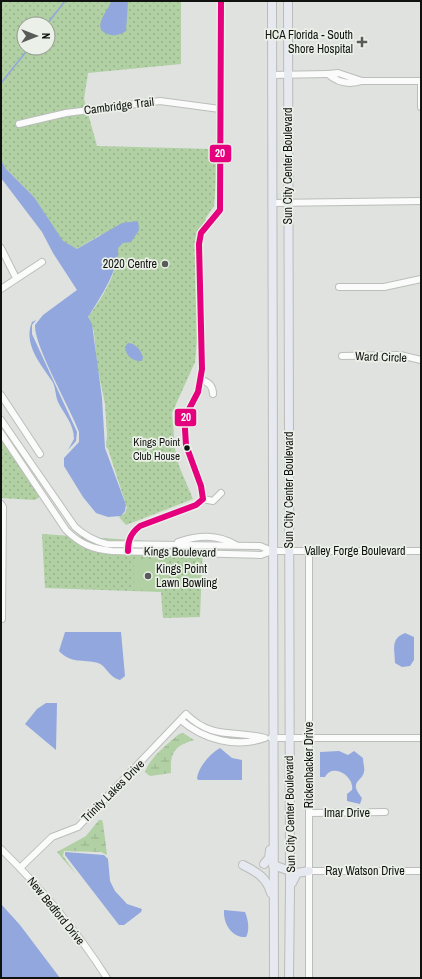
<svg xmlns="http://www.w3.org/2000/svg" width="422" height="979" viewBox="0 0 422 979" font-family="'Archivo Narrow',sans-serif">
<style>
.grass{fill:url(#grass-dots);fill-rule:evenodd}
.wetland{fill:url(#wetland-marsh)}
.garden{fill:#b1d0a3}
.water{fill:#91a7dd}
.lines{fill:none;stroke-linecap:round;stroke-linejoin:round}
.stream{stroke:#91a7dd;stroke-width:1.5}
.minor-casing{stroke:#bbbebb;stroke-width:8}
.major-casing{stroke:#bbbcba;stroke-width:10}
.minor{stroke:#fafbfa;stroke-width:6}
.major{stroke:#e6e9f0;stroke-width:8}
.bus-1-casing{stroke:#ebf1e9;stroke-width:9}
.bus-1{stroke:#e5007d;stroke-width:6}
.poi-dot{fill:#585b57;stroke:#ebf1e9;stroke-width:1.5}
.bus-dot{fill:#10120f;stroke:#ebf1e9;stroke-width:1.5}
.labels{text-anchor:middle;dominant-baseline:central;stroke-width:3.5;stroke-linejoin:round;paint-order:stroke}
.bus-label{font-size:11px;fill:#10120f;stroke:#ebf1e9;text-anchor:end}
.poi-label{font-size:12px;fill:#10120f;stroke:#ebf1e9;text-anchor:end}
.street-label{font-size:12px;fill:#10120f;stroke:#ebf1e9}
.line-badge{stroke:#ebf1e9;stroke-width:1.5}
.badge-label{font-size:11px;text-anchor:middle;font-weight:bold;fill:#fff}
</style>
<defs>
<pattern id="grass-dots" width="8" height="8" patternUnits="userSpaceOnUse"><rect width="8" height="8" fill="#b1d0a3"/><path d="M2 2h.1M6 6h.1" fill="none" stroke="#97b28b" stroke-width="1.8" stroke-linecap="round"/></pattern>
<pattern id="wetland-marsh" width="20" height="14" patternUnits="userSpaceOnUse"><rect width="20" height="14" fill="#b1d0a3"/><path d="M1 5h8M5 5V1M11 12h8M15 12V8" fill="none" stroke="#97b28b"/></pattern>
</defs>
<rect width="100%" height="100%" fill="#dfe2de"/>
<g class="grass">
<path d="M1,1h180v63l-93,9 -4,26 13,47 116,3 4,19 -3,38 -9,13 4,2 -11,17 -1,101 -2,23 -23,51 3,36 4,17 14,33 -67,26 -7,-8 6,-4 2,-5 -19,-59 -2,-2 1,-12 -2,-31 -8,-39 -3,-33 -6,-15c13,-17 32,-47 29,-69l6,-5 -23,-8 -23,14 -14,-7 -29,-45 -28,-28 -5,-9zM24,24h24v24h-24z"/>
<polygon points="1,438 41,496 35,500 1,498"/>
<polygon points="42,534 161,542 203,542 200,617 163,618 161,592 45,588"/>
</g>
<g class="wetland">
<path d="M183,733l11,7c-20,6 -24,13 -23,33l-21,3 -5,-4c5,-15 23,-28 34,-38z"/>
<polygon points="99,820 102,820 103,823 107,855 101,852 64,851 63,856 76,874 57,852 86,836"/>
</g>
<g class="garden">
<polygon points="134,560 163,561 163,591 133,590"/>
<polygon points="185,571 199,571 199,587 185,586"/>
</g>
<g class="water">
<path d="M111,1h17l-2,30c-4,3 -10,5 -15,4 -23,-5 -2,-24 0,-34z"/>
<path d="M1,160l5,9 28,28 29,44 14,8 45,-26 16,-2 1,9 -8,12 -8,1 -5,5c2,20 -19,52 -30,69l4,7 10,74 3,50 21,57 -1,6 -4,5 -13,1 -12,-4 -13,-16 -19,-31v-8l15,-16v-10c-9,-25 -45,-86 -44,-107l8,-10 34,-25 -24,-37 -11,-21 -41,-54z"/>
<path d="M36,320l-4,5v9l45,98 -1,9 -8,9 6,-11c0,-15 -10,-25 -16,-37 -3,-7 -2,-15 -6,-21 -12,-18 -29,-37 -20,-59z"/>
<path d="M128,343c8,1 12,6 15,14l-1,4c-9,1 -16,-5 -17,-14z"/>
<path d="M65,632h56l4,44 -5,4c-12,-3 -13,-14 -22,-17 -15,-4 -27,1 -39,-12z"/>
<path d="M405,633l9,4v23l-4,6 -8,1 -7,-4c0,-14 -5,-24 10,-30z"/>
<polygon points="46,703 57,703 56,750 25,724 37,709"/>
<path d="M220,748l12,10 10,2v20h-44l-1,-2c2,-12 13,-24 23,-30z"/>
<path d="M339,751l9,4 6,-4 9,7c0,5 2,10 1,14 -2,10 -16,9 -2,26l-2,6 -13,-3v-7l5,-4c3,-13 -19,-28 -27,-13h-5v-25z"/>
<polygon points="65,852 104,855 108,859 110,881 115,891 127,904 142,909 141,912 124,925 119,925 65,855"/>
<polygon points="1,904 20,925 60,978 1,978"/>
<path d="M224,910l21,2c3,7 5,18 1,25 -14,1 -23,-13 -22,-27z"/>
</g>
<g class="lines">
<g class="stream">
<polyline points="47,24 65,1"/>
<polyline points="1,83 29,48"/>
</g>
<g class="minor-casing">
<g id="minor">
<polyline points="272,75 328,74"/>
<path d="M362,81l-24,-8 -10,1c10,9 21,11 34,7h59v26"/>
<polyline points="19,124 66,113 160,101 220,109"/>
<polyline points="272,203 421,201"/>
<polyline points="1,248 16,278"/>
<polyline points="339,287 384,287 421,279"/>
<polyline points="1,289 42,262"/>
<polyline points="342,356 400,355 421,360"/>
<path d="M201,380c8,2 12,6 12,14"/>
<polyline points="1,395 40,454"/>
<path d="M1,420l74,107c10,9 19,14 32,17l153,2 12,5"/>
<path d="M1,433l65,97c14,14 26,19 46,21l149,4 11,-4h149"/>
<polyline points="203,499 213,501 221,493"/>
<polyline points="1,504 3,507 2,619"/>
<path d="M178,542c21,-7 39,-8 58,3"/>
<path d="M128,551c0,-11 3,-18 12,-25l56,-21 7,-6 -2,-13 -15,-41 -1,-16 1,-14 12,-23 4,-23 -3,-125 2,-11 19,-23 1,-209"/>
<polyline points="309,551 309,978"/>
<polyline points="271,738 421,738"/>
<polyline points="309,813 385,812"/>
<path d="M1,849c40,39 76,82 106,129"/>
<path d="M20,868l32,-31 26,-10 108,-113c26,26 49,16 79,24 -28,10 -62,2 -84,-18"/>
<polyline points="309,871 421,871"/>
</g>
</g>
<g class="major-casing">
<g id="major">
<polyline points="272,1 274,978"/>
<polyline points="288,1 290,888 289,978"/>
<polyline points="264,864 269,858 270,850"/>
<path d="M243,865c14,7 24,13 28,28"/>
<polyline points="273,865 293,872"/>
<polyline points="292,883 297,873 309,871"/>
</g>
</g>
<use href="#minor" class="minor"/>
<use href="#major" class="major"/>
<g class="bus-1-casing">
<path id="bus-1" d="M128,551c0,-11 3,-18 12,-25l56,-21 7,-6 -2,-13 -15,-41 -1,-16 1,-14 12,-23 4,-23 -3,-125 2,-11 19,-23 1,-209"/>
</g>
<use href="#bus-1" class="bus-1"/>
</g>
<g class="poi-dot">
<path d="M360 36h4v4h4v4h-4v4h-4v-4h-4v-4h4z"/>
<circle cx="165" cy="264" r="4"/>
<circle cx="148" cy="576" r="4"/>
</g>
<circle class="bus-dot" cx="187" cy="448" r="3.5"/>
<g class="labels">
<g class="bus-label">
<text x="180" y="442">Kings Point<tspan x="180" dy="14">Club House</tspan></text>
</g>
<g class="poi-label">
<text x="353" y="35">HCA Florida - South<tspan x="353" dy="14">Shore Hospital</tspan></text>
<text x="157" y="264">2020 Centre</text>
<text x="156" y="569" text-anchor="start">Kings Point<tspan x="156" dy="14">Lawn Bowling</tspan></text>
</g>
<g class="street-label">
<text transform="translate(119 106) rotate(-7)">Cambridge Trail</text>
<text transform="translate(288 166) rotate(-90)">Sun City Center Boulevard</text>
<text transform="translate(381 357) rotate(2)">Ward Circle</text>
<text transform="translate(289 490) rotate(-90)">Sun City Center Boulevard</text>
<text x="355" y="551">Valley Forge Boulevard</text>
<text transform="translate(180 552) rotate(1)">Kings Boulevard</text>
<text transform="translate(309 765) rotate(-90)">Rickenbacker Drive</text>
<text transform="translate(113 791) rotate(-45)">Trinity Lakes Drive</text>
<text x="347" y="813">Imar Drive</text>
<text transform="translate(290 814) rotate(-91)">Sun City Center Boulevard</text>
<text x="365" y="871">Ray Watson Drive</text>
<text transform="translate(56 911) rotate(51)">New Bedford Drive</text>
</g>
</g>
<g class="line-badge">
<rect x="209" y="144" width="23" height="19" rx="4" fill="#e5007d"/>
<rect x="174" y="408" width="23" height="19" rx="4" fill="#e5007d"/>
</g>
<g class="badge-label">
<text x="220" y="157">20</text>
<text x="186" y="421">20</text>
</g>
<rect width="422" height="979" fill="none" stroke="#10120f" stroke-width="4"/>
<g transform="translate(36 36) rotate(90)"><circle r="19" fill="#ebf1e9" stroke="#939892"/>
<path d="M0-3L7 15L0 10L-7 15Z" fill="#585b57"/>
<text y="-6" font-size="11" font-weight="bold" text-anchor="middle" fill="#10120f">N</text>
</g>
</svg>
